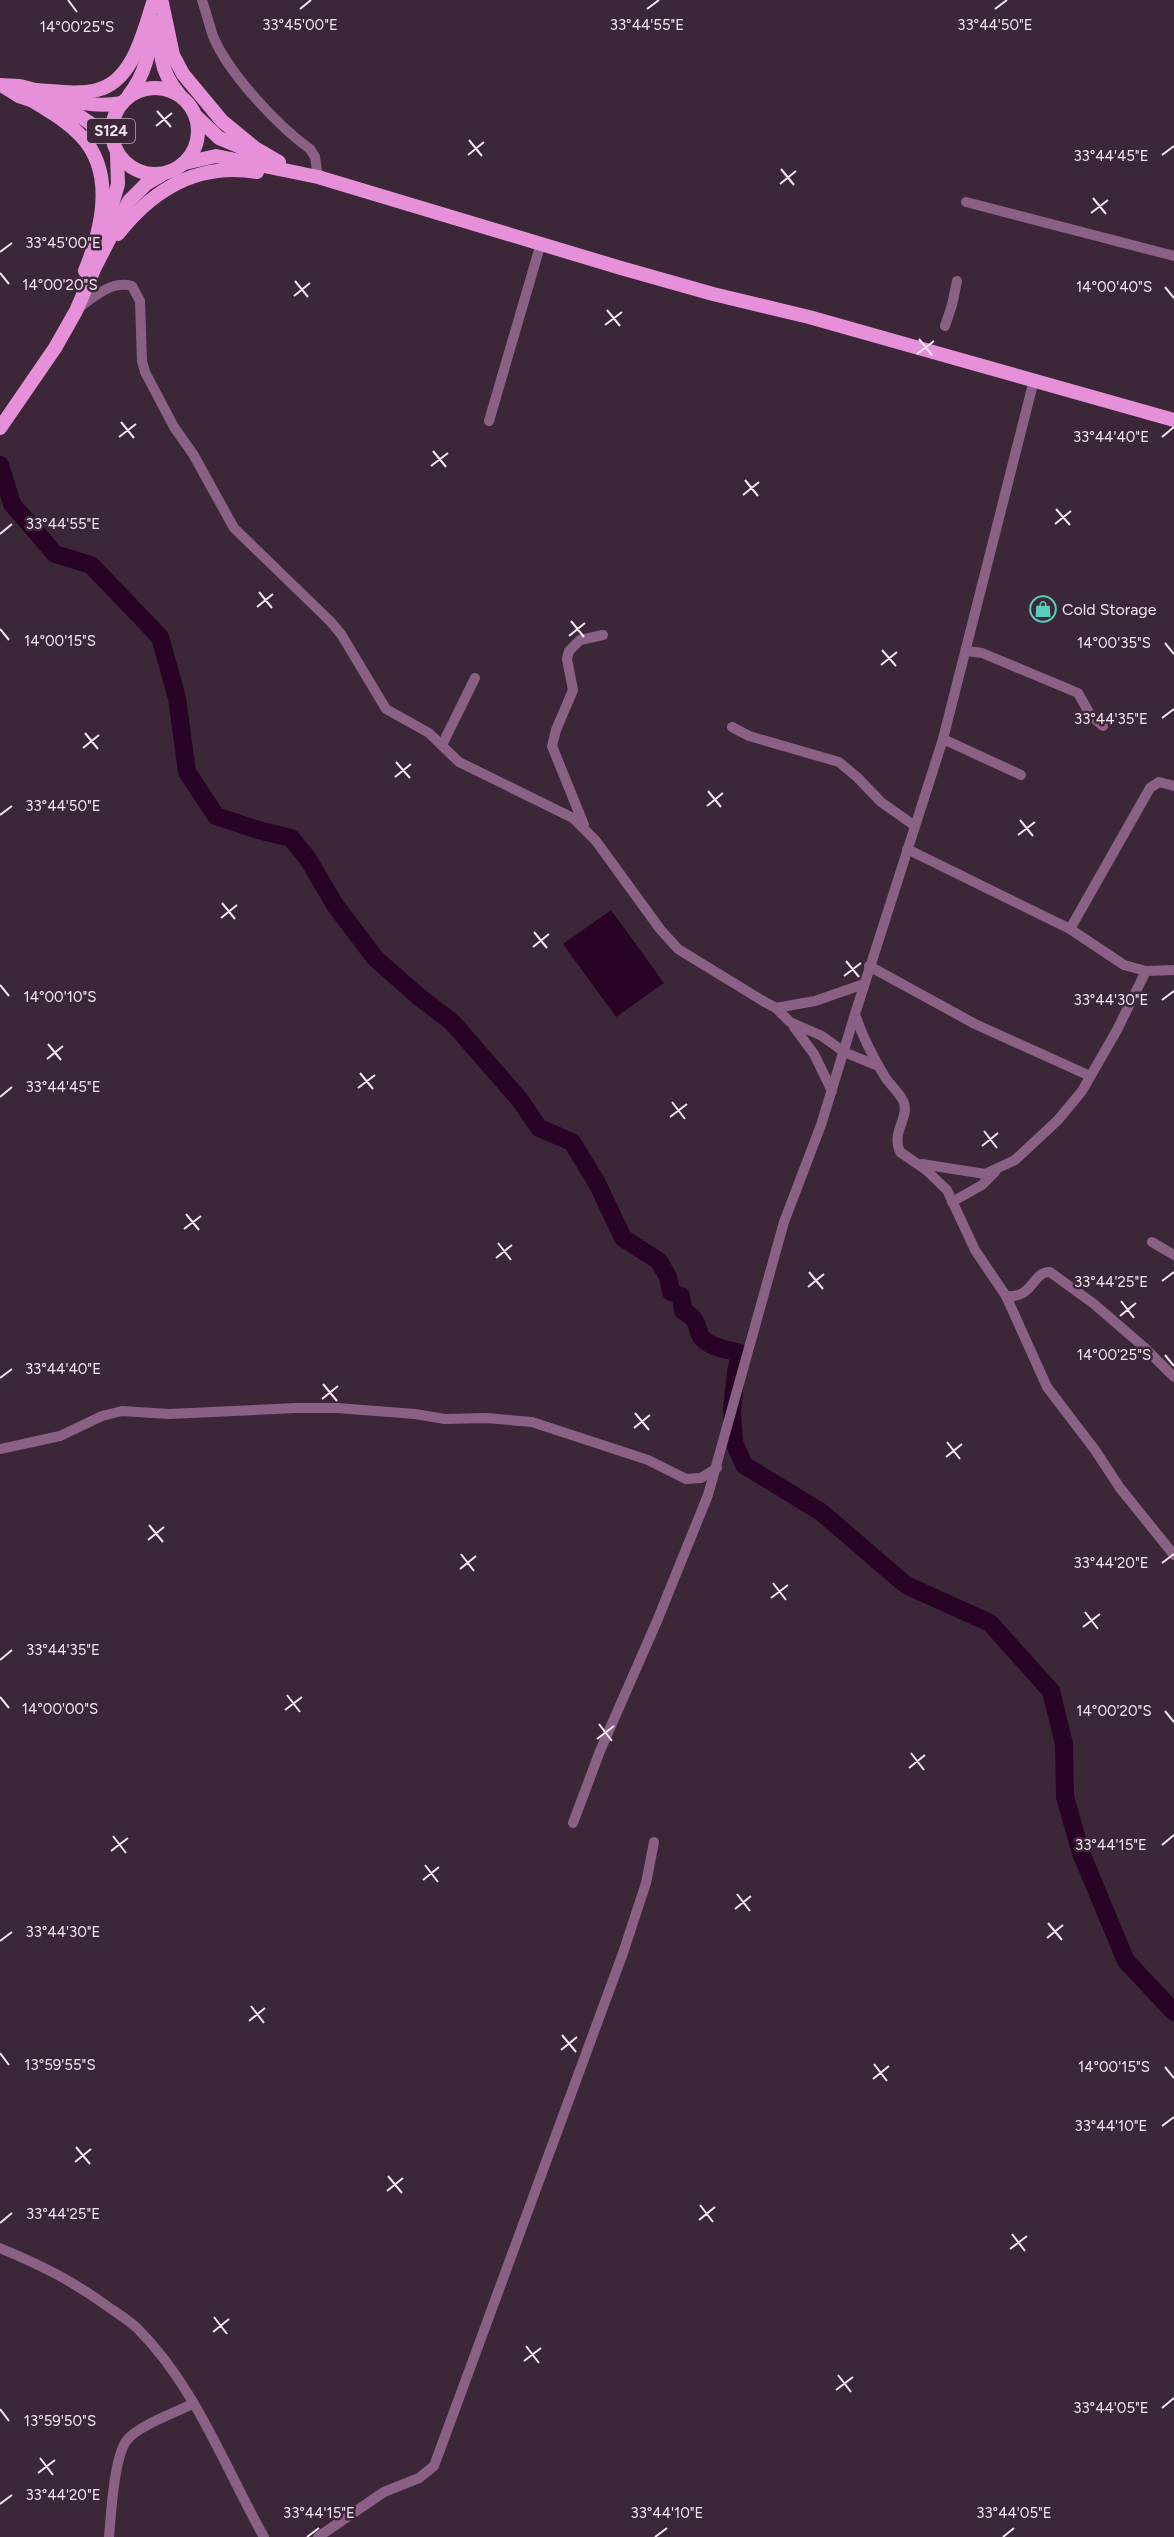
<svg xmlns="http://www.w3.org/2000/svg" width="1174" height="2537" viewBox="0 0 1174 2537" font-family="Figtree,sans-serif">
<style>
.water{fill:#290326}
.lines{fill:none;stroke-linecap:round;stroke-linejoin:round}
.river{stroke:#290326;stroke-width:18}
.minor{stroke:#8a6184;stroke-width:10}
.major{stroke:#e590d8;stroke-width:14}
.ticks{fill:none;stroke:#f2e4ef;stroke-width:2}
.labels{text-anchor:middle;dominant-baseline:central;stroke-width:5;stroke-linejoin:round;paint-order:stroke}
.shield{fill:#3c2739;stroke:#bbabb8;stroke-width:1.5}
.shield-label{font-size:15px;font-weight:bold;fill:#f2e4ef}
.poi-label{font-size:16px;fill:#f2e4ef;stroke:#3c2739;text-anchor:start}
.ticks-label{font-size:15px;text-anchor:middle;fill:#f2e4ef;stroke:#3c2739;stroke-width:5;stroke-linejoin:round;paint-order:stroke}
</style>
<rect width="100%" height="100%" fill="#3c2739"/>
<polygon class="water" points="611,910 664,983 616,1017 563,944"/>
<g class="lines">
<path class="river" d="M0,465l12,39 43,50 36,11 69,72 17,61 10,74 29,44 42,14 33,8 17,21 27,46 40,53 43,38 34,26 68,78 19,28 33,14 25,41 26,55 36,23 9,16 3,15 10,4 2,15c21,11 10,20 21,29 9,8 25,10 36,13l-4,19 -4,38 2,32 10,23 77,47 85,73 84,38 61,68 13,53 1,53 16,56 45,108 48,51"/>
<g class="minor">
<path d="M202,0c4,12 7,24 11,36 15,37 65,90 97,113l5,8 3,20"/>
<polyline points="966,202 1174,256"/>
<path d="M76,310c16,-12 35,-30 56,-24l8,15 2,60 3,11 29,55 19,27 41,74 96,93 11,13 45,75 43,24 30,29 114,56 23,23 64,88 18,20 85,52 13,7 39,-7 49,-17"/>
<polyline points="945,326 952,305 957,281"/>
<path d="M1034,380l-91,359 -88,275c7,22 18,43 30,63 5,8 16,17 19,26 5,16 -13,29 -4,49l25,17 22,21 28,60 31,46 41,91 48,63 25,38 54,67"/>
<polyline points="489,421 541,243"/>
<polyline points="967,651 982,653 1078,693 1091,716 1103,726"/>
<polyline points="732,727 749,736 839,762 858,778 881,802 915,826"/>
<polyline points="943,739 1021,775"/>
<polyline points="442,745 475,678"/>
<polyline points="584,825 552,746 556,730 573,690 567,659 569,651 580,640 603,635"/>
<polyline points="907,849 1070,929 1124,965 1146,971 1174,970"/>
<polyline points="1070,929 1150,788 1159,782 1174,786"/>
<polyline points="869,966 975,1024 1090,1076"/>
<polyline points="776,1008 790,1022 822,1036 844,1052 878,1066"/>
<polyline points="794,1027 814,1054 832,1091"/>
<polyline points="922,1164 985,1174 1015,1160 1058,1120 1082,1091 1117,1030 1146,971"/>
<polyline points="952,1202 982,1185 995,1172"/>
<polyline points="1152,1242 1174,1255"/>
<path d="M1006,1296c28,3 26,-25 44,-24l44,32 51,44 29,29"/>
<polyline points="0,1449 60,1436 102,1416 122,1411 169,1414 296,1408 337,1408 415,1414 445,1419 486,1418 532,1422 648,1460 686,1479 701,1478 717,1468"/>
<polyline points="573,1823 600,1751 657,1621 708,1495 784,1222 821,1125 855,1014"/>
<path d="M0,2248c41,17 71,32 107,58 10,7 21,14 30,22 59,59 87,138 127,209"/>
<path d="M109,2537c2,-22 5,-81 18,-97 12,-15 48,-27 65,-36"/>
<polyline points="318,2537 384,2492 419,2478 434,2466 623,1953 646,1883 654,1842"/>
</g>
<g class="major">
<polyline points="162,3 173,55 183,74 222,121 255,148 279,162"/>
<path d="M161,20c-2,29 -2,51 18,74"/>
<path d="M0,85c8,1 16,0 24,2 36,8 59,23 98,16"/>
<polyline points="3,86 19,96 81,117 112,138"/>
<circle cx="155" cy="131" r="43"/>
<path d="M36,90c19,1 42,5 61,0 36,-9 46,-57 56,-87"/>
<path d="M129,95c17,-22 21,-44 23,-71"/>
<path d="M33,101c16,10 34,20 48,35 35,37 21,93 4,135"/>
<polyline points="196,116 219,138 255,153"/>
<polyline points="185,163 216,156 318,177 621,268 713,294 809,317 1174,420"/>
<polyline points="105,230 118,184 117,154"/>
<path d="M118,234c35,-45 80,-72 139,-62"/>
<polyline points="0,428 55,348 76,311 95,267 129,201 146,184 163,174"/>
</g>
</g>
<path class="ticks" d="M68,0l9,12M300,9l11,-9M647,9l12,-9M995,9l12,-9M157,111l14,16M156,126l16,-13M469,140l13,16M468,155l16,-13M1162,155l12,-9M781,169l13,16M780,184l16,-13M1093,198l13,16M1091,213l17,-13M0,252l12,-9M0,273l9,11M295,281l13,16M1165,287l9,11M294,296l16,-13M607,310l13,16M605,325l17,-13M919,339l13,16M917,354l17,-13M121,422l13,16M119,437l17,-13M1162,437l12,-10M433,451l13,16M431,466l17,-13M745,480l13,16M743,495l16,-13M1056,509l14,16M1055,524l16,-13M0,534l12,-10M259,592l13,16M257,607l16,-13M571,621l13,16M0,629l9,11M569,636l16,-13M1165,643l9,11M882,650l14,16M881,665l16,-13M1162,718l12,-9M85,733l13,16M83,748l16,-13M396,762l14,16M395,777l16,-13M708,791l13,16M707,806l16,-13M0,815l12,-9M1020,820l13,16M1018,835l17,-13M222,903l13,16M221,918l16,-13M534,932l13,16M533,947l16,-13M846,961l13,16M844,976l17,-13M0,985l9,11M1162,1000l12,-9M48,1044l13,16M47,1059l16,-13M360,1073l13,16M358,1088l17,-13M0,1097l12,-10M672,1102l13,17M670,1117l17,-13M984,1131l13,17M982,1146l16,-13M186,1214l13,16M184,1229l17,-13M498,1243l13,17M496,1258l16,-13M809,1272l14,17M1162,1281l12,-9M808,1287l16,-13M1121,1301l13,17M1120,1316l16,-13M1165,1355l9,11M0,1378l12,-9M323,1384l14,17M322,1399l16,-13M635,1413l14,17M634,1428l16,-13M947,1442l13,17M946,1457l16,-13M149,1525l14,17M148,1540l16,-13M461,1554l13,17M1162,1563l12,-9M460,1569l16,-13M773,1583l13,17M771,1598l17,-13M1085,1612l13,17M1083,1627l17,-13M0,1660l12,-10M287,1695l13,17M0,1697l9,11M285,1710l17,-13M1165,1711l9,11M599,1724l13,17M597,1739l17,-13M911,1753l13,17M909,1768l16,-13M113,1836l13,17M1162,1845l12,-10M111,1851l17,-13M425,1865l13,17M423,1880l16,-13M737,1894l13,17M735,1909l16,-13M1048,1923l14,17M1047,1938l16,-13M0,1941l12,-9M251,2006l13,17M249,2021l16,-13M562,2035l14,17M561,2050l16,-13M0,2053l9,12M874,2064l13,17M1165,2067l9,11M873,2079l16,-13M1162,2126l12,-9M76,2147l14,17M75,2162l16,-13M388,2176l14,17M387,2191l16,-13M700,2205l13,17M699,2220l16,-13M0,2223l12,-10M1012,2234l13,17M1010,2249l17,-13M214,2317l13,17M213,2332l16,-13M526,2346l13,17M524,2361l17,-13M838,2375l13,17M836,2390l17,-13M1162,2408l12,-10M0,2409l9,12M40,2458l13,17M38,2473l17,-13M0,2504l12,-9M307,2537l12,-9M655,2537l12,-9M1003,2537l11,-9"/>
<defs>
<g id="shop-ring" transform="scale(1.35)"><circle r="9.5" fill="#3c2739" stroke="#5acebd" stroke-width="1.5"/><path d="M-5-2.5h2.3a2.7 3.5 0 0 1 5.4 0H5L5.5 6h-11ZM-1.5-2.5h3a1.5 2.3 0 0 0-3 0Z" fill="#5acebd"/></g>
</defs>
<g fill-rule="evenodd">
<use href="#shop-ring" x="1043" y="609"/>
</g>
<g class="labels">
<rect class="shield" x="87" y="119" width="48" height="24" rx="4.5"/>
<g class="shield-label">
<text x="111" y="131">S124</text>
</g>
<g class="poi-label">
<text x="1062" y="609">Cold Storage</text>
</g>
</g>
<g class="ticks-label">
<text x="300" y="30">33°45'00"E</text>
<text x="647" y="30">33°44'55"E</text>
<text x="995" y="30">33°44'50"E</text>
<text x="77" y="32">14°00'25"S</text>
<text x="1111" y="161">33°44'45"E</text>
<text x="63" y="248">33°45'00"E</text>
<text x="60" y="290">14°00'20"S</text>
<text x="1114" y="292">14°00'40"S</text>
<text x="1111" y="442">33°44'40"E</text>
<text x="63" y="529">33°44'55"E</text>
<text x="60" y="646">14°00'15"S</text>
<text x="1114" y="648">14°00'35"S</text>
<text x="1111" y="724">33°44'35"E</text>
<text x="63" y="811">33°44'50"E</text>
<text x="60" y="1002">14°00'10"S</text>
<text x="1111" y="1005">33°44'30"E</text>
<text x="63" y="1092">33°44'45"E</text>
<text x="1111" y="1287">33°44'25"E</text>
<text x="1114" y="1360">14°00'25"S</text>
<text x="63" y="1374">33°44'40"E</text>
<text x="1111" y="1568">33°44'20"E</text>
<text x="63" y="1655">33°44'35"E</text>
<text x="60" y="1714">14°00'00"S</text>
<text x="1114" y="1716">14°00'20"S</text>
<text x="1111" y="1850">33°44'15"E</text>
<text x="63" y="1937">33°44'30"E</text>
<text x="60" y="2070">13°59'55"S</text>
<text x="1114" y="2072">14°00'15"S</text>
<text x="1111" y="2131">33°44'10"E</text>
<text x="63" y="2219">33°44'25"E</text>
<text x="1111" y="2413">33°44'05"E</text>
<text x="60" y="2426">13°59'50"S</text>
<text x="63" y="2500">33°44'20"E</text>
<text x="319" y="2518">33°44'15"E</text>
<text x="667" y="2518">33°44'10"E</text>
<text x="1014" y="2518">33°44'05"E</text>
</g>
</svg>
